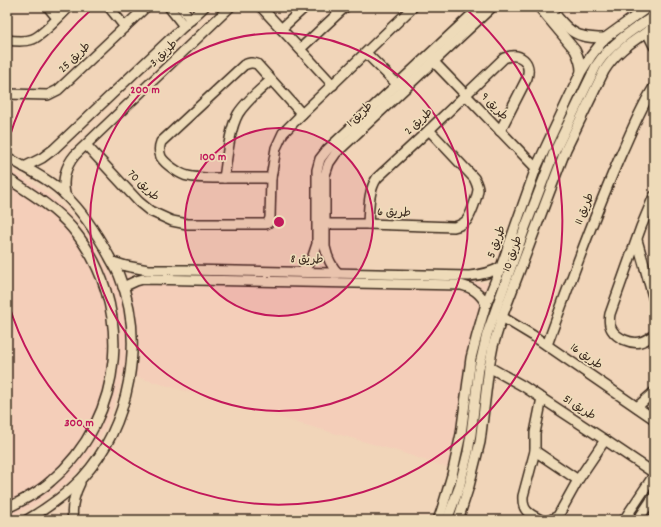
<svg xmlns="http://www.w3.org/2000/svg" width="661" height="527" viewBox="0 0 661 527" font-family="Dekko,'Playpen Sans Arabic',sans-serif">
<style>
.built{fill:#f4ceb9}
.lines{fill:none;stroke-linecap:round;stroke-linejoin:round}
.minor-casing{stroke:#3b2a1e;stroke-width:12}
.minor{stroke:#eedbb9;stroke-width:9}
.ring{fill:none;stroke:#c2185b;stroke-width:2}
.labels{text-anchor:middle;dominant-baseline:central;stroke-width:3.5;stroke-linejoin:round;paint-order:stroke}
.street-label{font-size:12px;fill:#3b2a1e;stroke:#eedbb9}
.centre{fill:#c2185b;stroke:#eedbb9;stroke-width:2}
.ring-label{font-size:12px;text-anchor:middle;font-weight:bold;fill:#c2185b;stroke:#eedbb9;stroke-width:3.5;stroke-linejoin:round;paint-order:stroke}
</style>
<rect width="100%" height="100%" fill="#f1d5b9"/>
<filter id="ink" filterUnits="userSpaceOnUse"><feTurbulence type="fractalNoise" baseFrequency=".025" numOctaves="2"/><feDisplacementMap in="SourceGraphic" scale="8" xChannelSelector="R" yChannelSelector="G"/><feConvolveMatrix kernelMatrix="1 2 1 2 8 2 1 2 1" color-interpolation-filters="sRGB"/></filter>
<g filter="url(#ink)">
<polygon class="built" points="7,168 34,184 50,196 65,209 96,248 112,277 169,274 500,283 483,327 477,351 468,427 464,447 458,471 397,451 122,373 120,386 110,417 101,436 91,454 78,471 63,486 32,507 7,518"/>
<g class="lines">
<g class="minor-casing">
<g id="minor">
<polyline points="48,7 57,18"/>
<polyline points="109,7 125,27"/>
<polyline points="169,7 184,26"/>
<polyline points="181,7 191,20"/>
<polyline points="261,7 333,85"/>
<path d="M539,7l36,43c4,8 6,13 6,21"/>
<path d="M549,7c10,11 19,26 34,29 7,2 15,2 22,2"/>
<polyline points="281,29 305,7"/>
<polyline points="647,32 654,46"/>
<path d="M7,40c8,1 18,2 26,-1 9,-3 28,-24 36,-32"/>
<polyline points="300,49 345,7"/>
<polyline points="366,53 397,84"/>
<polyline points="434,62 536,168"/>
<polyline points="7,94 48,95 58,90 146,7"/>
<polyline points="86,145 139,202 150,211 172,221 187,224 266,224 268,223 270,218 271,178 276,148 283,133 302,114 413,7"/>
<path d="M7,157c18,11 44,23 58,38 18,17 32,39 44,61 3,6 7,12 10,19 27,65 11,151 -37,203 -16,17 -35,30 -55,42"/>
<polyline points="24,167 42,158 54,149 204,7"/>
<path d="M7,178c23,15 47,29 65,50 63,76 54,189 -21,253 -13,12 -29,20 -44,27"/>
<path d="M224,178c3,-18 5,-48 14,-64 8,-13 22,-24 33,-34"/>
<path d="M271,178c-19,0 -39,0 -58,0 -8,0 -17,0 -25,-2 -7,-1 -23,-12 -27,-19 -2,-5 -2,-10 0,-15l83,-77c5,-2 8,-3 13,-1l45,50"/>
<path d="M65,194c-3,-15 0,-27 10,-39l155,-148"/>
<path d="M654,196l-13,31 -31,87c-1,5 -1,11 2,16 5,8 18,14 28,12 5,-1 9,-4 14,-7"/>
<path d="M325,224h43l86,3c4,-1 9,-3 12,-6 5,-5 11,-24 12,-31 0,-4 -2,-8 -4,-12l-45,-48"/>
<path d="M368,224c1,-15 0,-33 9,-46l52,-48 75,-72c16,-7 28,4 23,20l-27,53"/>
<polyline points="637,240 654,300"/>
<path d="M113,262l13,4 22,4h38l283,6c12,-1 22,-3 32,-9"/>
<polyline points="302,272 312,259 317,244 317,170 320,159 327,150 480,7"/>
<path d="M338,273c-8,-8 -11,-16 -13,-26v-72l4,-12 7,-10 156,-146"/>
<path d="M123,287l13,-6 7,-2 318,6c12,3 19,8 25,19"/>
<polyline points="502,317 532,335 654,419"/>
<path d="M547,345c24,-65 47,-130 75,-193 10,-22 19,-45 32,-65"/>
<polyline points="489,367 523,386 605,440 654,473"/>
<polyline points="637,407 654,392"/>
<polyline points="535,451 578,480"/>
<path d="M73,520c-2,-13 1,-25 7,-37"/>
<polyline points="438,520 442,509 452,475 461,434 471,358 477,335 486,304 501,267 536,168 581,72 591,56 605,38 648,7"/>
<path d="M447,520l12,-32 9,-36 3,-18 8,-66 8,-34 38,-106 28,-73 43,-89c14,-22 36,-36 58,-50"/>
<path d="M458,520l11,-34 11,-44 9,-75 4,-21 9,-29 57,-150 7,-18 38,-78c14,-22 30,-30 50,-44"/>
<path d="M541,520c-12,-6 -19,-9 -18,-24l12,-45v-18l7,-35"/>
<polyline points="550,520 558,516 578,480 605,440"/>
<polyline points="624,520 654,475"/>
<polyline points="638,520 654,496"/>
<polyline points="653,520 654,518"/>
</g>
</g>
<use href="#minor" class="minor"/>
</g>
</g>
<circle cx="279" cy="222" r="94" fill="#c2185b" fill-opacity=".12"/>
<g class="ring">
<circle cx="279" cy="222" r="94"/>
<circle cx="279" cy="222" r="189"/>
<path d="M8 142A283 283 0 0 1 93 8M465 8A283 283 0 1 1 8 302"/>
</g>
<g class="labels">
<g class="street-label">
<text transform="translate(164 54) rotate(-44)">طريق 3</text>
<text transform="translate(75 58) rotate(-44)">طريق 25</text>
<text transform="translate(494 107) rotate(46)">طريق 9</text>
<text transform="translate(360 115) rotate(-43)">طريق 1</text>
<text transform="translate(419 122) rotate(-43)">طريق 2</text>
<text transform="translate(143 186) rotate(44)">طريق 70</text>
<text transform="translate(585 209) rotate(-68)">طريق 11</text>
<text transform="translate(394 213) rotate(2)">طريق 6</text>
<text transform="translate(497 242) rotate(-70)">طريق 5</text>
<text transform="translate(513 254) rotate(-70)">طريق 10</text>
<text transform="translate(307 260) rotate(1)">طريق 8</text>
<text transform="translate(586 357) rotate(35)">طريق 16</text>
<text transform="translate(579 408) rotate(33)">طريق 51</text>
</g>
</g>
<circle cx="279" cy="222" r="6" class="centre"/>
<g class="ring-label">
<text x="145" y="93">200 m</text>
<text x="213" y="160">100 m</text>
<text x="79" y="426">300 m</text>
</g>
<rect width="661" height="527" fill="none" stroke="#eedbb9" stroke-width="24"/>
<rect x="12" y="12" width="637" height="503" fill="none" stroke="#3b2a1e" stroke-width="1.5" filter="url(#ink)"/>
</svg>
